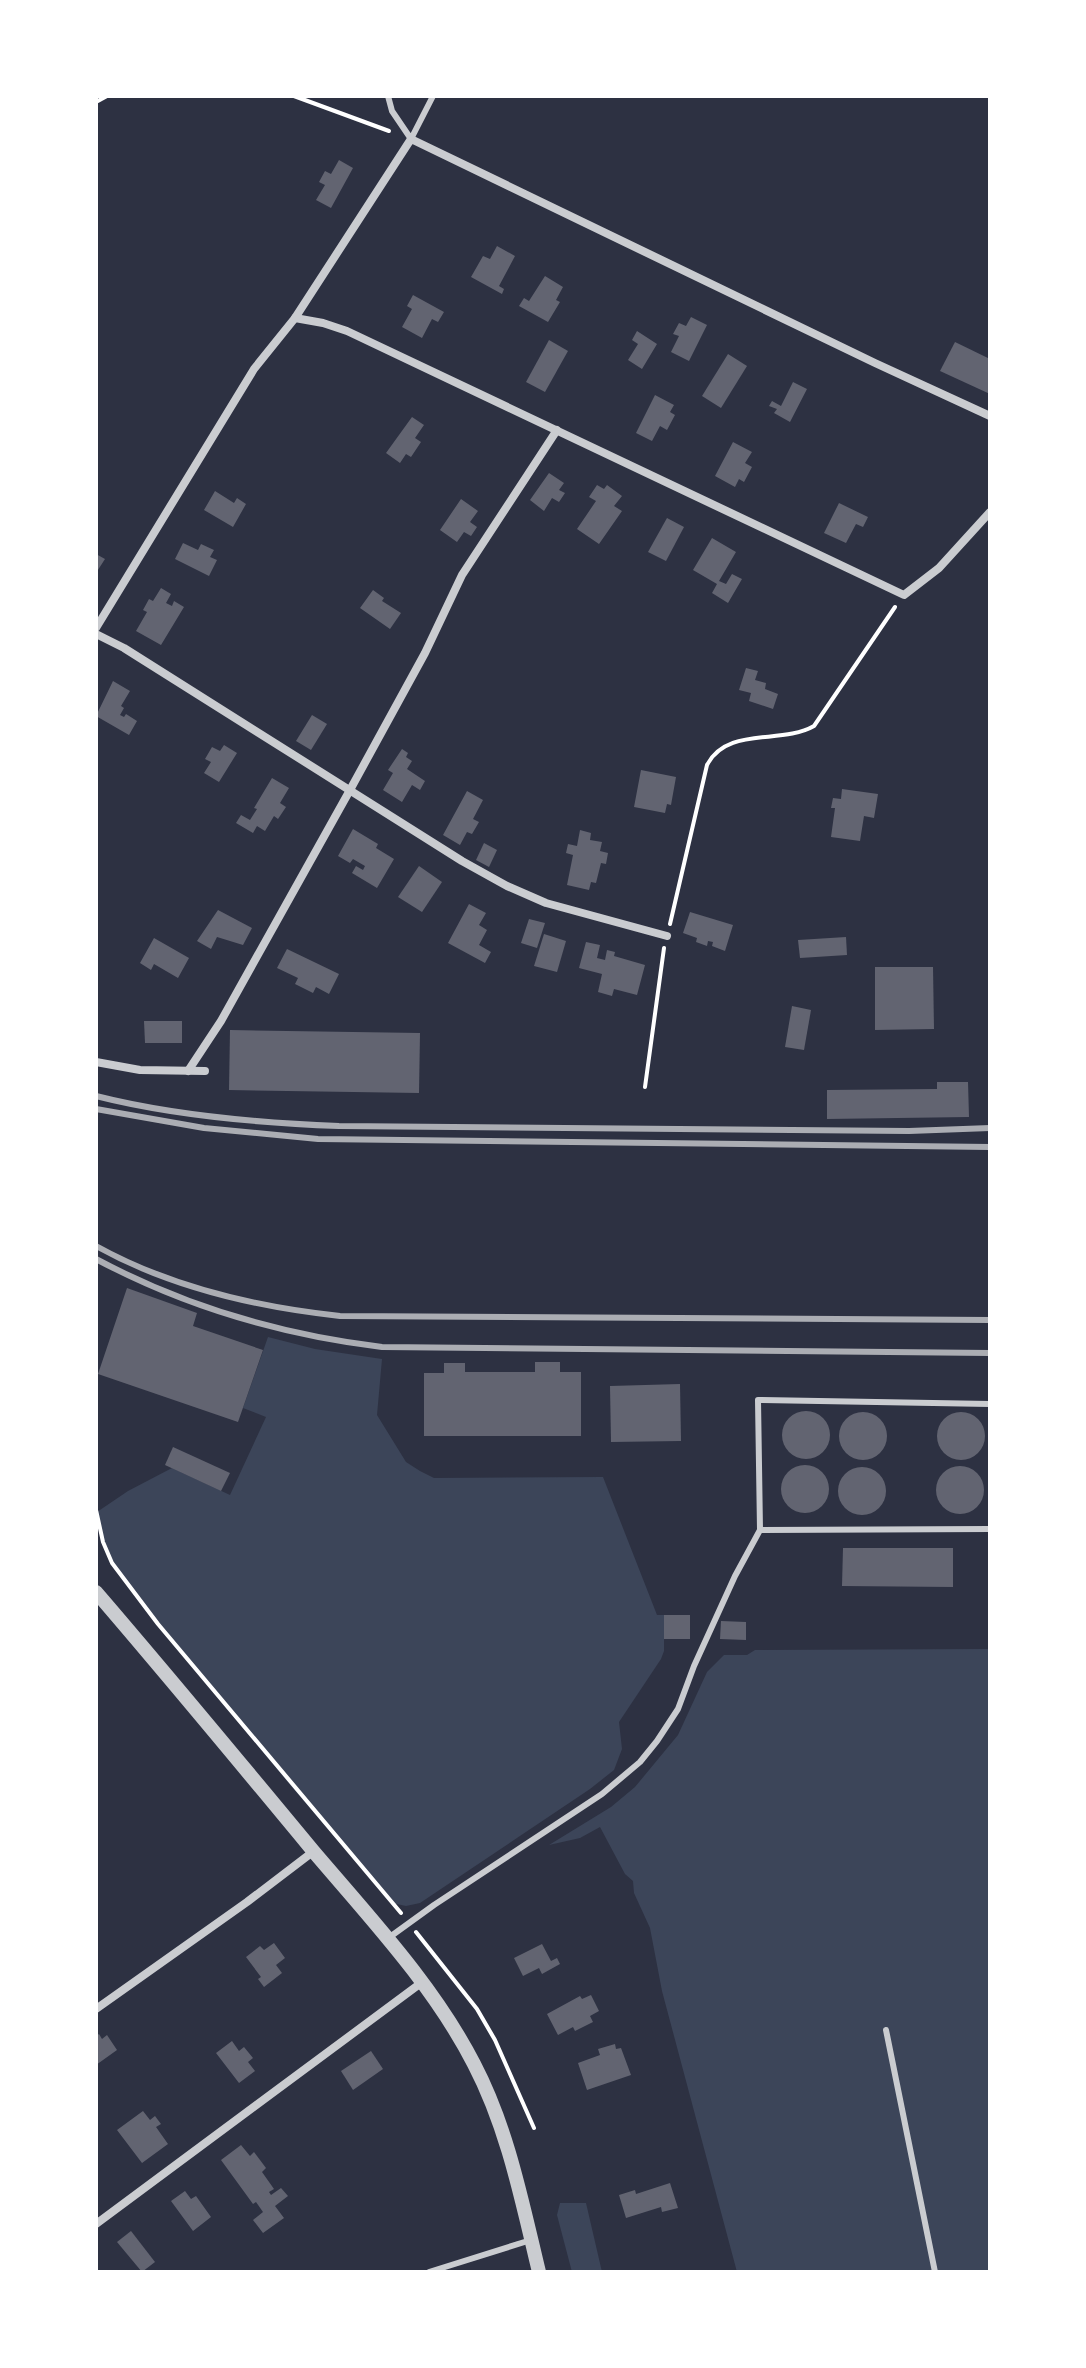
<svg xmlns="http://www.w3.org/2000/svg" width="1086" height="2368" viewBox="0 0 1086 2368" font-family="'Work Sans',sans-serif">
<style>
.green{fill:#3c4559}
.building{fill:#626471}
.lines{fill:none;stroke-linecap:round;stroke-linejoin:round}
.path{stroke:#fff;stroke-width:4}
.service{stroke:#caccd0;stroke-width:6}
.minor{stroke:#caccd0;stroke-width:8}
.tertiary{stroke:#caccd0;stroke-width:14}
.rail{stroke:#abadb3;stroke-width:6}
</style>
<rect width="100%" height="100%" fill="#2d3142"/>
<g class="green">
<polygon points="268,1337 315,1349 382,1359 377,1415 406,1462 420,1471 434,1478 603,1477 657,1615 664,1615 664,1651 661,1659 619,1722 622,1749 614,1770 590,1789 420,1903 406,1906 392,1903 291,1786 158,1624 112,1563 103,1542 97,1512 128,1491 172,1468 230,1495 266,1417 243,1408"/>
<polygon points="990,1649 990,2272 737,2272 662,1991 650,1928 634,1893 633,1881 625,1874 600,1827 580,1838 549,1845 611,1807 635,1787 678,1735 707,1672 724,1655 747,1655 755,1650"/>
<polygon points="560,2203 586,2203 602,2272 572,2272 557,2215"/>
</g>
<g class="building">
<polygon points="339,160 353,168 331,208 316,200 325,185 319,182 325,171 331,174"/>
<polygon points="497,246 515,256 499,286 504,289 502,294 471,277 483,256 490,259"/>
<polygon points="545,276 563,287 556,300 560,302 548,322 519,306 524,298 529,301"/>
<polygon points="413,295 444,312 438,322 432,319 422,338 402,327 412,309 407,306"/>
<polygon points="691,317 707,325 689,361 671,352 679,336 673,334 679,323 686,326"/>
<polygon points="637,331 657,344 642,369 628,360 638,344 632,340"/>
<polygon points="549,340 568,351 545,392 526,382"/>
<polygon points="955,342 990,359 990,394 940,371"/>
<polygon points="728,354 747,366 721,408 702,396"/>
<polygon points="793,382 807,389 790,422 774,413 777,409 769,406 772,401 781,406"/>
<polygon points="655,395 674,405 670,412 675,415 667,430 660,426 652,441 636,433"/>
<polygon points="412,417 424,425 415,438 421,442 411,457 406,454 400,463 386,453"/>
<polygon points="733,442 752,452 745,463 752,467 744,482 739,479 735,487 715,476"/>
<polygon points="549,473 564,483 559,490 565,493 559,502 552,498 544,511 530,500"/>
<polygon points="597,485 604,489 607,485 622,496 614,506 622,511 599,544 577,529 596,501 589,497"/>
<polygon points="215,491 234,503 237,498 246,504 233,527 204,510"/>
<polygon points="461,499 478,511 470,522 477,527 471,536 464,532 457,542 440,530"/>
<polygon points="839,503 868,517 863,527 856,524 846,543 824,533"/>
<polygon points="667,518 684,527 666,561 648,552"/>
<polygon points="712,538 736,552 719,581 726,584 732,574 742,579 728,603 712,593 717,584 693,570"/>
<polygon points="183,543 198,550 201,544 214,550 210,557 217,560 209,576 175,559"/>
<polygon points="96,554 105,559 96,573"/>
<polygon points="161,588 171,594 166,603 172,606 174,601 184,607 161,645 136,631 147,612 143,610 149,599 153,601"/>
<polygon points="373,590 384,598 382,601 401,613 390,629 360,608"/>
<polygon points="746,668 758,671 755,680 766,683 765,689 778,694 773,709 749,701 751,693 739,690"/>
<polygon points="113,681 130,691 121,706 124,708 120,715 124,717 126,714 137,721 129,735 96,716"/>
<polygon points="312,715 327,724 311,750 296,741"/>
<polygon points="224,745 237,753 219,782 204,773 211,762 205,759 212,747 220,751"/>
<polygon points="402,749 408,753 406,757 412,761 407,769 425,781 420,790 412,785 402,802 383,790 393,773 388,770"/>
<polygon points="641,770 676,777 671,805 667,804 665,813 634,807"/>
<polygon points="272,778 289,788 280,803 286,807 278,819 274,816 265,831 257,826 253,833 236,823 241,815 250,820 257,809 254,808"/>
<polygon points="842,789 878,794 874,818 864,816 860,841 831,837 835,808 831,808 833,798 841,799"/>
<polygon points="467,791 483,800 473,819 479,822 472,834 467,832 460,845 443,835"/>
<polygon points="353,829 378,844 376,848 394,859 377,888 352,873 356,866 363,870 365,866 353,859 350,863 338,856"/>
<polygon points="580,830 591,833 590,840 602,842 600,851 608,853 606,864 601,863 596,883 591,882 589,890 567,885 573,855 566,853 568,844 577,846"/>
<polygon points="484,843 497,850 489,867 476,860"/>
<polygon points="419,866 442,882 422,912 398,897"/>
<polygon points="469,904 486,913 479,925 487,930 479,945 491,952 485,963 448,943"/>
<polygon points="218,910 252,928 243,945 217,937 211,949 197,941"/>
<polygon points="690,912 733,925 725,951 712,946 713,942 708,941 707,946 696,942 697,938 683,933"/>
<polygon points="529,919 545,923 537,948 521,943"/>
<polygon points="544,934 566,941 557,972 534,966"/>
<polygon points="846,937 847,955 800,958 798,940"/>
<polygon points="154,938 189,958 178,978 154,964 151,970 140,963"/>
<polygon points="586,942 600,945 597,958 605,960 607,950 615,952 614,956 645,965 637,995 614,989 612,996 598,992 602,974 579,968"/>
<polygon points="287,949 339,974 329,994 316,987 313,993 295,984 298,978 277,968"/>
<polygon points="875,967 933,967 934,1029 875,1030"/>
<polygon points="792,1006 811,1010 804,1050 785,1047"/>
<polygon points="144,1021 182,1021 182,1043 145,1043"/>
<polygon points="230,1030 420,1033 419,1093 229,1090"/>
<polygon points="937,1082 968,1082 969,1117 827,1119 827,1090 937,1089"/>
<polygon points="127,1288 197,1313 193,1326 263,1350 238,1422 98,1374"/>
<polygon points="535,1362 560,1362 560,1372 581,1372 581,1436 424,1436 424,1373 444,1373 444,1363 465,1363 465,1372 535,1372"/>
<polygon points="680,1384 681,1441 611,1442 610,1386"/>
<circle cx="806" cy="1435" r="24"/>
<circle cx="863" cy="1436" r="24"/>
<circle cx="961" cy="1436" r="24"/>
<polygon points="173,1447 230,1473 221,1491 165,1465"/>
<circle cx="805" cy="1489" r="24"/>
<circle cx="960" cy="1490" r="24"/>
<circle cx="862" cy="1491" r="24"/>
<polygon points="843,1548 953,1548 953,1587 842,1586"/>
<rect x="664" y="1615" width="26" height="24"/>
<polygon points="721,1621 746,1622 746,1640 720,1639"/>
<polygon points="274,1943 285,1958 276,1965 282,1973 264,1987 258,1979 261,1977 246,1957 260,1946 264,1950"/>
<polygon points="542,1944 551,1961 557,1958 560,1964 542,1974 539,1968 523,1976 514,1958"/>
<polygon points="591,1995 599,2011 590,2016 593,2022 575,2031 573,2027 558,2035 547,2014 580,1996 582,1999"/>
<polygon points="99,2034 102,2039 107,2035 117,2050 96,2065 96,2036"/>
<polygon points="232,2041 239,2051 244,2047 253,2058 248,2062 255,2071 239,2083 216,2053"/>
<polygon points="615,2044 616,2049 621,2048 631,2075 587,2090 578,2063 600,2055 598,2049"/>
<polygon points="371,2051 383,2069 353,2090 341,2071"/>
<polygon points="143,2111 150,2120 155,2116 161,2124 156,2127 168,2144 142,2163 117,2130"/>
<polygon points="241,2145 250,2156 254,2152 266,2168 262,2172 274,2189 269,2192 271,2195 281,2188 288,2196 275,2206 284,2218 263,2233 253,2220 263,2212 256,2202 253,2204 221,2160"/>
<polygon points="670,2183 678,2208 662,2212 661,2207 626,2218 619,2195 635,2190 636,2194"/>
<polygon points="185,2191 191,2199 196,2196 211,2217 193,2231 171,2201"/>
<polygon points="131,2231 155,2262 142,2272 117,2242"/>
</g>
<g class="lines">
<g class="path">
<polyline points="294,96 389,131"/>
<polyline points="96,102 107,96"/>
<path d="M670,924l37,-159c20,-39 74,-20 107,-39l81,-119"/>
<polyline points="645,1087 664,948"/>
<polyline points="96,1510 103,1542 112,1563 158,1624 401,1913"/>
<polyline points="416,1932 477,2009 495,2040 534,2128"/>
</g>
<g class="service">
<polyline points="388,96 392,111 411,139 433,96"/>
<polyline points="760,1530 990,1529"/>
<polyline points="387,1939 434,1905 602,1794 640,1762 657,1741 678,1709 694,1666 735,1576 760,1530 758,1400 990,1404"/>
<polyline points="886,2030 935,2272"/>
<polyline points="429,2272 531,2240"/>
</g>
<g class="minor">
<polyline points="295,318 323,323 347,331 904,595 939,568 990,512"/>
<polyline points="96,628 254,369 295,318 411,139 875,363 990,416"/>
<polyline points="96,634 124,648 462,861 507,886 546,903 667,936"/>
<polyline points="96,1062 140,1070 205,1071"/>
<polyline points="188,1071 221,1021 350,790 425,653 462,575 557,430"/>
<polyline points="96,2009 247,1902 314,1851"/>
<polyline points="96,2224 421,1983"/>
</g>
<path class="tertiary" d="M96,1592c74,86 146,173 218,260 57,67 120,134 160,212 34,65 48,138 65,208"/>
<g class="rail">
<path d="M96,1096c79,20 162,27 243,30l570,5 81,-3"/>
<polyline points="96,1109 204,1128 318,1139 990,1147"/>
<path d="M96,1246c74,41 160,61 244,70l650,4"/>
<path d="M96,1259c88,47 187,76 286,88l608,6"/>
</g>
</g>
<rect width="1086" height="2368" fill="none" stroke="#ffffff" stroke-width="196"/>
</svg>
